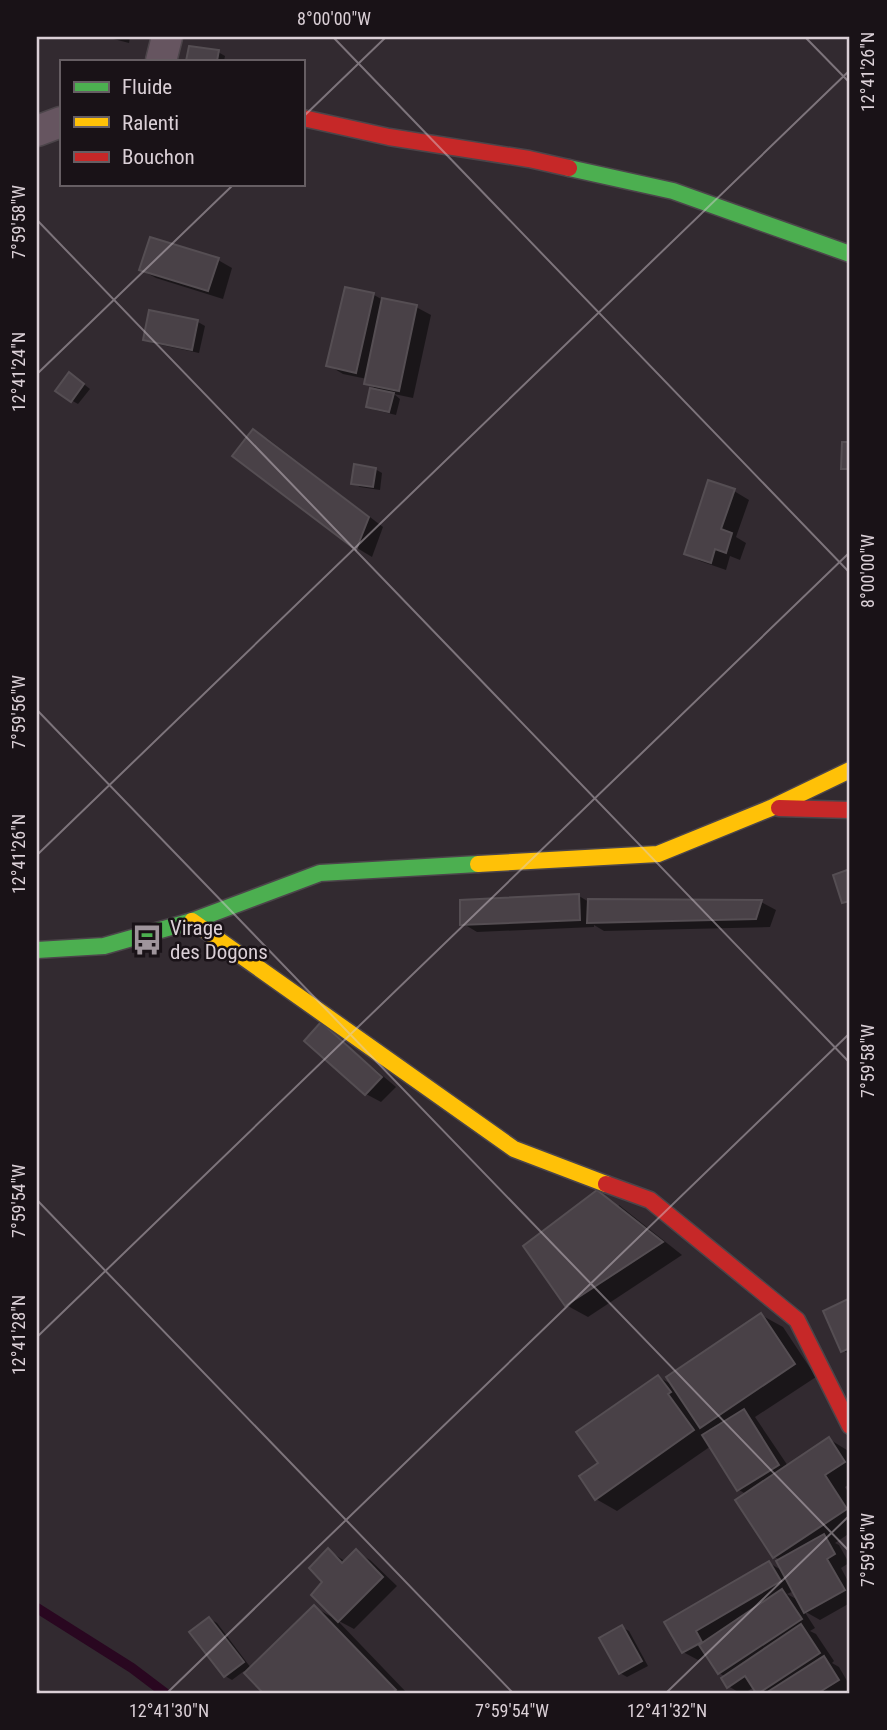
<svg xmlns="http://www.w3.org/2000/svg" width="887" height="1730" viewBox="0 0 887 1730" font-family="'Roboto Condensed',sans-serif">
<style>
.shadow{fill:#0007;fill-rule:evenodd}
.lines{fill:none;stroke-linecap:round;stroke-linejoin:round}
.stream{stroke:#290720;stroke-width:10}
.building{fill:#494147;stroke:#554e53;stroke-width:2}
.street-casing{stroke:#4c454a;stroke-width:33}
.fast-casing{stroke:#4c454a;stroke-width:19}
.slow-casing{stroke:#4c454a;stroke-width:19}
.jam-casing{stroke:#4c454a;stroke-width:19}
.street{stroke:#665560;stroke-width:30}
.fast{stroke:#4caf50;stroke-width:16}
.slow{stroke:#ffc107;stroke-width:16}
.jam{stroke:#c62828;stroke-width:16}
.ticks{fill:none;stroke:#dacfd6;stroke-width:2;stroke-opacity:0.45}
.labels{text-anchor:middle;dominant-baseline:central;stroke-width:5;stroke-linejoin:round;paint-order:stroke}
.poi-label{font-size:21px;fill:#dacfd6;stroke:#191217;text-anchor:start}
.neatline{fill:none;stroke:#dacfd6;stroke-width:2.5}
.ticks-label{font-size:18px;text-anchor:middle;fill:#dacfd6}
</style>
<rect width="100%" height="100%" fill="#322a30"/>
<g class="shadow">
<polygon points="106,37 130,37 129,43"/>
<polygon points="190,48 218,52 225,56 224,61 188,61"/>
<polygon points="218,260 232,268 223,299 156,278 141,270"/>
<polygon points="374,295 383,300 416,307 431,315 413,398 394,394 400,399 396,415 375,410 368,406 380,391 366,383 367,379 343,374 328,365"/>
<polygon points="150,312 198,322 205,326 199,353 152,343 145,339"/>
<polygon points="76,378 90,389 78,404 71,400"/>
<polygon points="253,431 268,439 383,527 372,557 357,548 235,455"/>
<polygon points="375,469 382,473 380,490 360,487 353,483"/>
<polygon points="734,491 749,500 736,537 746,543 740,560 730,556 726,570 700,561 686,553"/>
<polygon points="579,896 589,902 761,902 776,910 770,927 604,931 594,925 594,927 477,932 462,923"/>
<polygon points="321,1024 396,1087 381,1102 366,1094 307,1040"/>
<polygon points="619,1205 682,1255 588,1317 566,1305"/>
<polygon points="850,1300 850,1355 843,1350 825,1312"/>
<path d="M761,1315l22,12 33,50 -61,40 33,49 41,-27 21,13v32l-5,3 5,8v38l-15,10 4,2 10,18 -8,5 9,17v18l-30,17 -16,-9 11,17 -5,3 6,3 18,27 -2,2 7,4 11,19 -2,5 2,2h-92l-4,-6 -9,6h-5l-12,-7 -2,-9 -7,-4 -12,-18 -9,5 -15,-8 -17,-30 103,-59 14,8 -2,-11 -7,-3 -28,-63 -7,-4 -28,-44 -94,65 -21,-12 4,-36 59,-86 15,9zM794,1591l6,10 -13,-7z"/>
<polygon points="328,1550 346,1562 356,1552 370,1560 397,1586 354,1629 337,1620 325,1582"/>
<polygon points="314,1607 337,1620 407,1693 266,1693 244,1671 232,1680 225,1676 210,1619 217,1623 251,1668"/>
<polygon points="622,1627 629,1631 648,1666 627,1677 620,1673"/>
</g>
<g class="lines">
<polyline class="stream" points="37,1608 132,1668 165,1693"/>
</g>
<g class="building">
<polygon points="189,46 219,50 217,61 186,61"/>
<polygon points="150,237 219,258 208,291 139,270"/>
<polygon points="345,287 374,293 356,373 326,366"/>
<polygon points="382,298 417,305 399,391 364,384"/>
<polygon points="149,310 198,320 192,350 143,340"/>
<polygon points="69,372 84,384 71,402 55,391"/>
<polygon points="370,388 394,393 389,412 366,407"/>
<polygon points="253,429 369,517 356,550 232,456"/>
<polygon points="842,442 850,442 850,469 841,469"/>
<polygon points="354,464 376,468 373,487 351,484"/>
<polygon points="708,480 735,489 721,529 732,533 726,553 715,549 711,563 684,554"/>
<polygon points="850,869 850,901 842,903 833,875"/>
<polygon points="579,894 580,920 460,925 460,900"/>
<polygon points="588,899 762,900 756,919 587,923"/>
<polygon points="321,1022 382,1077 365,1095 304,1041"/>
<polygon points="597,1190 663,1242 565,1306 523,1246"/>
<polygon points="850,1298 850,1348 841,1352 823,1311"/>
<polygon points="761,1313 795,1364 700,1428 666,1377"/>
<polygon points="658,1375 671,1392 668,1394 694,1430 595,1500 579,1476 598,1463 576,1432"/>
<polygon points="744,1409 779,1465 737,1491 702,1435"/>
<polygon points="829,1437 845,1462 825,1475 847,1509 773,1558 735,1500"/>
<polygon points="824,1534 835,1554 827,1559 845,1590 804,1613 776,1561"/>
<polygon points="328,1548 342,1563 356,1549 383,1577 338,1622 311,1595 322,1582 309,1568"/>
<polygon points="769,1561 781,1581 696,1631 702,1642 682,1653 664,1622"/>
<polygon points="782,1589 802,1619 718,1674 699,1645"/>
<polygon points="314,1605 396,1690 392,1693 263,1693 244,1673"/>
<polygon points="209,1617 244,1662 224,1677 189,1632"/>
<polygon points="801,1624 820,1653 759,1693 756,1693 745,1676 727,1688 721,1678"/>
<polygon points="622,1625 642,1661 619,1674 599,1638"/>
<polygon points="824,1656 839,1680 818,1693 766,1693"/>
</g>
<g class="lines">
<g class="street-casing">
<g id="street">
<polyline points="161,61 167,37"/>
<polyline points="37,131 61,122"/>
</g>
</g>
<g class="fast-casing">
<g id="fast">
<polyline points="569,168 673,191 850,254"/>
<polyline points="37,950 104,946 192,921 320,873 478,864"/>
</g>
</g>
<g class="slow-casing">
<g id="slow">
<polyline points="478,864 658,854 771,808 850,770"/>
<polyline points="192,921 514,1149 606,1184"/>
</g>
</g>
<g class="jam-casing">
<g id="jam">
<polyline points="303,118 389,137 529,159 569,168"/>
<polyline points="779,808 850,810"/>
<polyline points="606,1184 650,1200 797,1320 850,1426"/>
</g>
</g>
<use href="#street" class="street"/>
<use href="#fast" class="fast"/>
<use href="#slow" class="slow"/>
<use href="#jam" class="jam"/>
</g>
<path class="ticks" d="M333,37l517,536M805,37l45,46M303,117l83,-80M37,220l813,843M37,374l197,-190M37,710l813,842M37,855l813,-785M37,1200l476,493M37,1337l813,-785M37,1689l4,4M167,1693l683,-660M666,1693l184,-178"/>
<defs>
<g id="bus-bare" transform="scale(2.415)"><path d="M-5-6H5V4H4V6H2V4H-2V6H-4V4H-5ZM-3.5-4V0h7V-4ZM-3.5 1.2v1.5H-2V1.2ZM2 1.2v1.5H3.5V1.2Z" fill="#9f959c" stroke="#191217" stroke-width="2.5" paint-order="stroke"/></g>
</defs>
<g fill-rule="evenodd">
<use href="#bus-bare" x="147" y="940"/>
</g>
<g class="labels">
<g class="poi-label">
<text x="170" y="928">Virage<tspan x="170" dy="24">des Dogons</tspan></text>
</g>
</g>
<rect width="887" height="1730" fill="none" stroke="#191217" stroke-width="77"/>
<rect x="60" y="60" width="245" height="126" fill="#191217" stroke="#665e63" stroke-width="2"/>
<rect x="74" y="82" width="35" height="10" fill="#4caf50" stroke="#665e63" stroke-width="2"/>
<text x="122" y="94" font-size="21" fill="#dacfd6">Fluide</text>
<rect x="74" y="117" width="35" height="10" fill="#ffc107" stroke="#665e63" stroke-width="2"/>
<text x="122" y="130" font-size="21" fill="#dacfd6">Ralenti</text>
<rect x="74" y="152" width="35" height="10" fill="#c62828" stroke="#665e63" stroke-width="2"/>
<text x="122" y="164" font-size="21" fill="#dacfd6">Bouchon</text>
<rect x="38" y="38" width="810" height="1654" class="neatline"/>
<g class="ticks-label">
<text x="334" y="25">8°00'00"W</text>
<text transform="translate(868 72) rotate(-90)" y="6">12°41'26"N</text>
<text transform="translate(19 222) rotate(-90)" y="6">7°59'58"W</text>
<text transform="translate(19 372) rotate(-90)" y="6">12°41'24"N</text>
<text transform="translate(868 571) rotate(-90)" y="6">8°00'00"W</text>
<text transform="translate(19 712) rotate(-90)" y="6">7°59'56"W</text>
<text transform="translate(19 854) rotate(-90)" y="6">12°41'26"N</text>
<text transform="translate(868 1061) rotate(-90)" y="6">7°59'58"W</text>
<text transform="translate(19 1201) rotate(-90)" y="6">7°59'54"W</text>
<text transform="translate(19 1335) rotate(-90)" y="6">12°41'28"N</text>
<text transform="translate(868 1550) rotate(-90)" y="6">7°59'56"W</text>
<text x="169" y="1717">12°41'30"N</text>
<text x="512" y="1717">7°59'54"W</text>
<text x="667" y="1717">12°41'32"N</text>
</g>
</svg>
